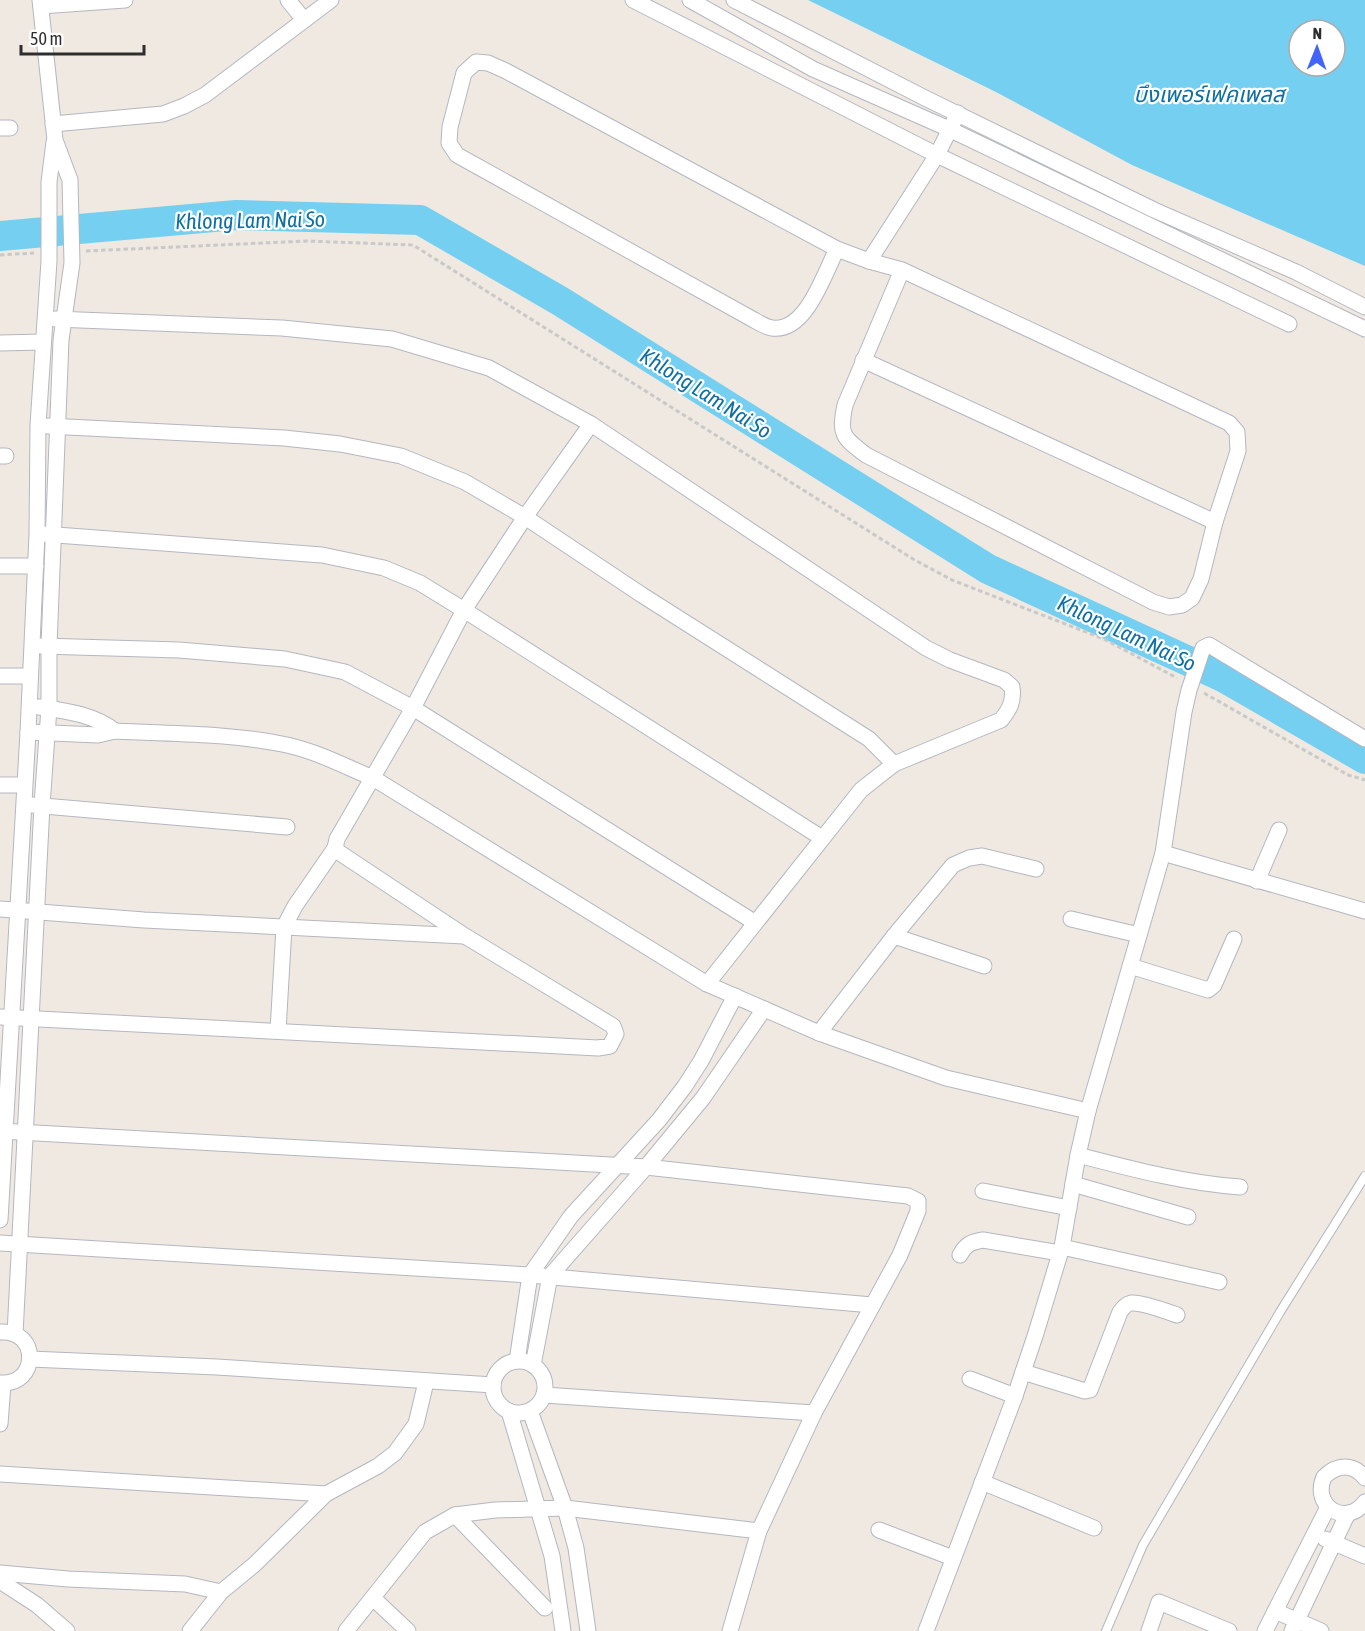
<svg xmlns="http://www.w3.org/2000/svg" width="1365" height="1631" viewBox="0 0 1365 1631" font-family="'Asap Condensed','Noto Sans Thai',sans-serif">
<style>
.water{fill:#75cff0;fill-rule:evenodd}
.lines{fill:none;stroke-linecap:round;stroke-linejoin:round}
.river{stroke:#75cff0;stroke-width:30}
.lane-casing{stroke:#b4b7c1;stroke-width:10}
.street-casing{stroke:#b4b7c1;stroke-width:17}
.path{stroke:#c9c9c9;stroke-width:3;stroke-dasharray:4.5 3;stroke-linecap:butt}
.lane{stroke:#fff;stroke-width:8}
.street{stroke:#fff;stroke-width:15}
.labels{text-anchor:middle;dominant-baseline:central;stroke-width:4.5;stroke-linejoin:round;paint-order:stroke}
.water-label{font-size:22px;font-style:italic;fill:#0d6fa3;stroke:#fff}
</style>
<rect width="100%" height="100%" fill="#efe9e1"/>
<path class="water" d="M808,0h557v266l-233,-101 -136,-73zM1299,30h36v36h-36z"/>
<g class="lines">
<polyline class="river" points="0,236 236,215 420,220 560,301 988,569 1223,677 1365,759"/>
<g class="lane-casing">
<polyline id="lane" points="1106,1631 1143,1545 1280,1312 1365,1176"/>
</g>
<g class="street-casing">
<g id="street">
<polyline points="288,0 304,20"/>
<polyline points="633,0 937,155 1289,324"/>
<polyline points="690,0 813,69 949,129 1365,329"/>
<polyline points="734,0 925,98 1154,210 1296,272 1365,307"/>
<polyline points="41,6 125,0"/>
<polyline points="53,124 163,114 184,106 205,95 331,0"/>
<polyline points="0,128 10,128"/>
<path d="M837,249c-13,25 -31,84 -65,79 -6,-1 -13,-5 -18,-8l-297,-165 -8,-12 1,-16 14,-54 12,-11 12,1 18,8 331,178 32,12"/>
<path d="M902,270l-57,135c-6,29 -3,32 21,50l287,147 16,5 13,-2 10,-7 9,-19 14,-57 23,-71 -1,-19 -8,-9 -327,-153 -33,-9 68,-106 21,-42"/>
<polyline points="55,319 282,328 392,339 489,368 591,424"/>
<polyline points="0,343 43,342"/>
<polyline points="863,360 1215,522"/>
<polyline points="48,426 284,438 340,444 401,456 465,482 525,517 642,595 869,739 894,764"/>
<polyline points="0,456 6,456"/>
<polyline points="43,534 322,555 384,568 420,583 464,610 822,838"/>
<polyline points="0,566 36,566"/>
<polyline points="41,646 179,650 285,659 345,672 413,708 754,922"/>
<polyline points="0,676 30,676"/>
<path d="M39,707c27,4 54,7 76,24"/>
<path d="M28,732l70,3 17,-4c55,3 113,2 167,13 32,6 62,22 91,34l334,206 112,49 127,45 142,33"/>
<polyline points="0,785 24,785"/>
<polyline points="32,805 287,827"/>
<polyline points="1163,853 1365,911"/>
<polyline points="1257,881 1279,830"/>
<polyline points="0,909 144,920 464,936"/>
<polyline points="1071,919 1139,935"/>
<polyline points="894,936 984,966"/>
<polyline points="1130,966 1208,990 1214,985 1234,939"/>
<path d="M0,1017l598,31 12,-2 6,-12 -3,-8 -148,-90 -125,-83 -5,-5 2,-9 76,-131 51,-98 61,-93 66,-93 335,224 24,12 54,20 8,7c2,14 -2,22 -11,33l-107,44 -33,26 -154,194"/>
<polyline points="278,1031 284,927 295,906 335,848"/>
<polyline points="819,1033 894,936 953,865 969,858 982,856 1036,869"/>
<polyline points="0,1131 646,1167 908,1196 918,1201 918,1211 900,1255 814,1413 759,1531 730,1631"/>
<path d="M1078,1155c54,14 106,28 162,32"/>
<polyline points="1073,1184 1188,1217"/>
<polyline points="983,1191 1069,1208"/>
<polyline points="0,1220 28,732 37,534 38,425 49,261 49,182 54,142"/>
<polyline points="0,1243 530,1275 872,1305"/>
<polyline points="1062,1247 1219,1282"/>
<path d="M960,1255c6,-11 11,-13 23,-15l77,13"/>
<path d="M0,1332c40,-3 39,54 0,51"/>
<polyline points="15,1334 42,805 49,708 49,646 61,340 72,263 70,180 55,140 40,0"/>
<polyline points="30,1359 217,1367 493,1385"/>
<polyline points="517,1361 530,1275 571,1216 659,1120 685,1086 701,1061 735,996"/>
<circle cx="519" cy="1387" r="26"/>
<polyline points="533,1365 550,1276 646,1167 703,1098 764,1009"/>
<path d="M1023,1372l62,19 5,-1 30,-78c3,-4 6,-8 11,-9 11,-1 35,8 46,12"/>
<polyline points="970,1379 1015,1396"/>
<polyline points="544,1395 814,1413"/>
<polyline points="509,1411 552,1556 563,1631"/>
<polyline points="530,1411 565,1508 576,1548 588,1631"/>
<polyline points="0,1424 3,1384"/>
<polyline points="0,1474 326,1494"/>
<path d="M1365,1478c-12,-15 -28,-14 -41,-1 -13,29 22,51 41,25"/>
<polyline points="982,1482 1094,1528"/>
<polyline points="455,1515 545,1608"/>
<polyline points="879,1530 953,1558"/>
<polyline points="1325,1539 1365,1556"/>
<polyline points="0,1573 68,1579 185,1584 221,1592"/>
<polyline points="0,1581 37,1605 67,1631"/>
<polyline points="373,1598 408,1631"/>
<polyline points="1275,1611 1321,1631"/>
<polyline points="190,1631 221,1592 255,1564 326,1494 378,1466 395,1453 416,1424 426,1382"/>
<polyline points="346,1631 425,1532 455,1515 495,1510 565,1508 759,1531"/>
<polyline points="926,1631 1015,1396 1036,1333 1062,1247 1078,1155 1088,1111 1163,853 1184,712 1189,690 1203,648 1209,645 1365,739"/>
<polyline points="1149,1631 1159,1602 1229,1631"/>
<polyline points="1265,1631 1328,1507"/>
<polyline points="1292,1631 1348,1513"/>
</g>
</g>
<g class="path">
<polyline points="86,251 307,241 413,245 913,559 952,580 1104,639 1177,678"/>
<polyline points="0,255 34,253"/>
<polyline points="1204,693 1348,775 1365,780"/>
</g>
<use href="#lane" class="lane"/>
<use href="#street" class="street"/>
</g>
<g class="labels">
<g class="water-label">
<text x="1209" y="94">บึงเพอร์เฟคเพลส</text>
<text transform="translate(250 220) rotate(-1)">Khlong Lam Nai So</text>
<text transform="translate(706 393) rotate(32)">Khlong Lam Nai So</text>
<text transform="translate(1127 633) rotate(25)">Khlong Lam Nai So</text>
</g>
</g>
<g transform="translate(1317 48) rotate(1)"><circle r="28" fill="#ffffff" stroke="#ababab" stroke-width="1.5"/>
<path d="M0-4.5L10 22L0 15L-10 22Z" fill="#4264fb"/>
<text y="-9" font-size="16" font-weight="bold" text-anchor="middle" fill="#2e2e2e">N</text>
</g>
<path d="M21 45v9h123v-9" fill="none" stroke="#2e2e2e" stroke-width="3"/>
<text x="30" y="45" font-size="18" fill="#2e2e2e" stroke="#ffffff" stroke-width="4.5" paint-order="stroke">50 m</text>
</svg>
